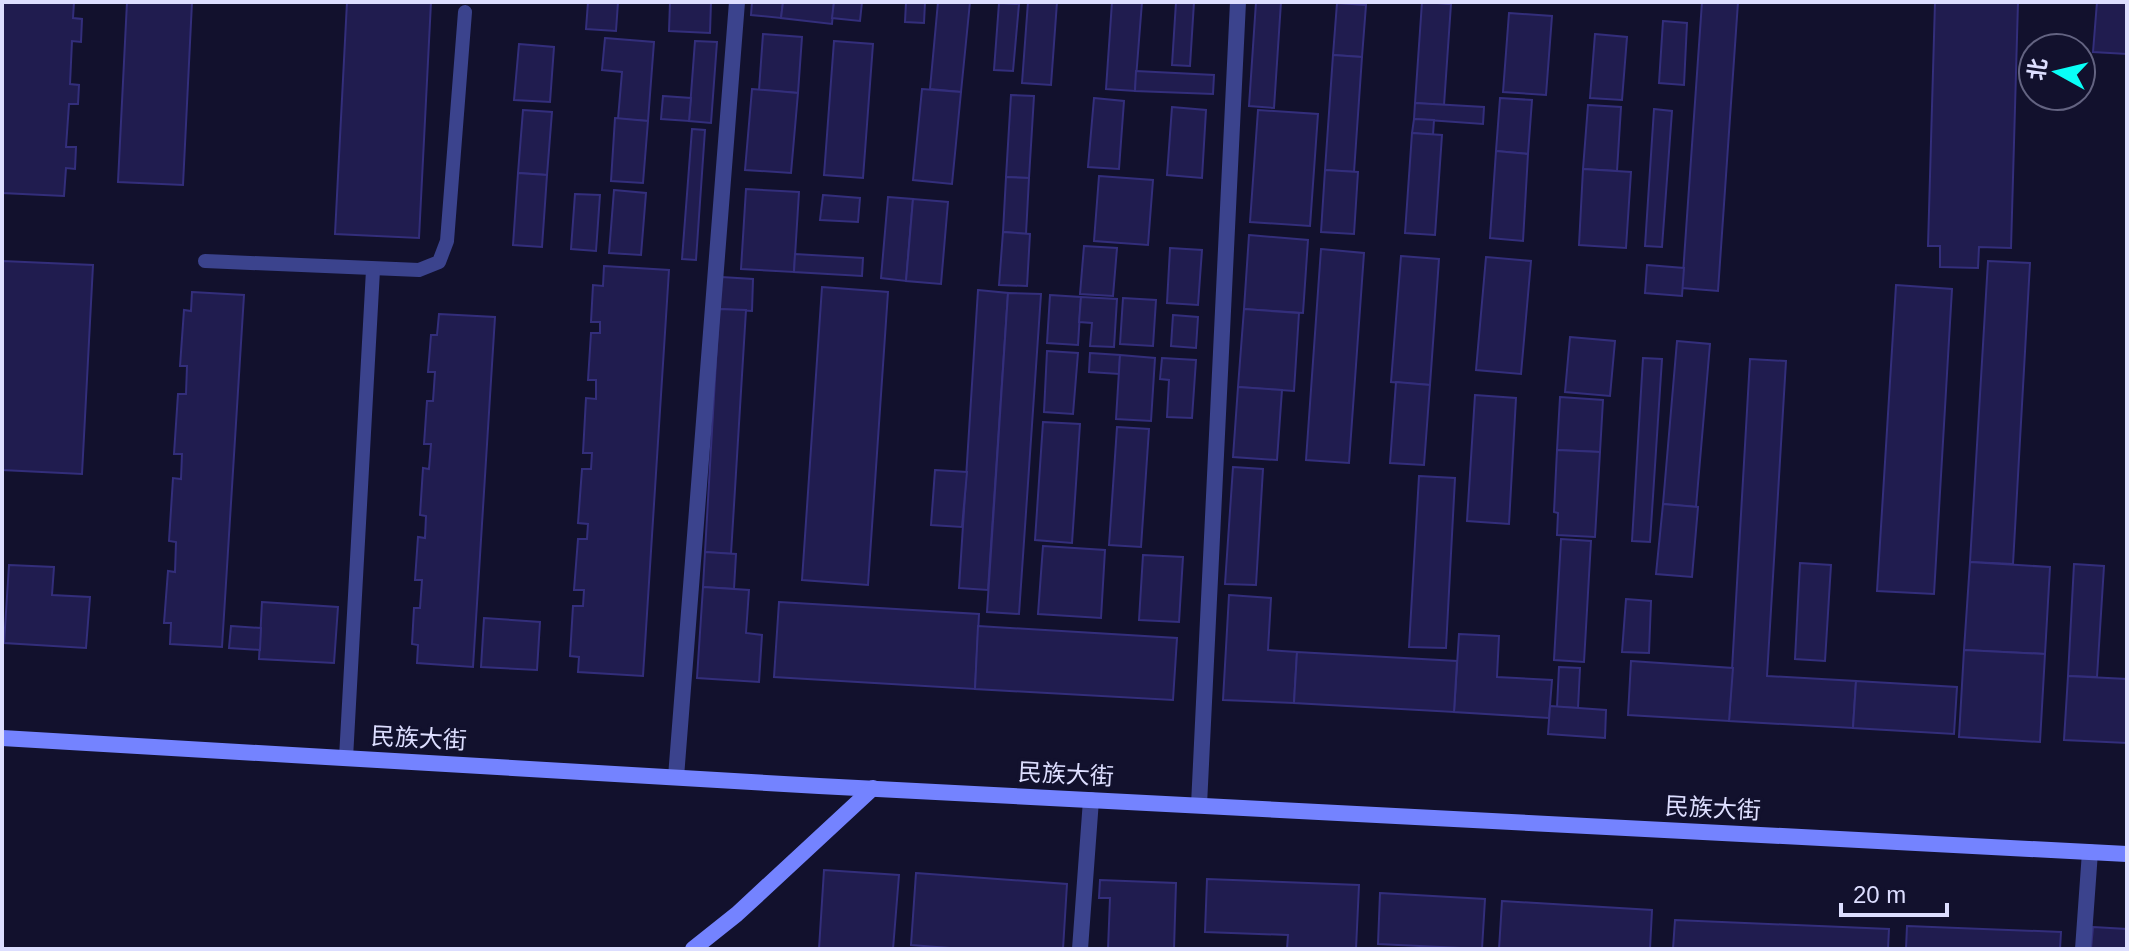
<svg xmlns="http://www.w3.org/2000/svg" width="2129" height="951" viewBox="0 0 2129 951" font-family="Arial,'Noto Sans SC',sans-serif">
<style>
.building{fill:#201c4f;stroke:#332e7b;stroke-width:2}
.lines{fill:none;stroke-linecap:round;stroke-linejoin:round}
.lane{stroke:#3b438d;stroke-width:14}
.street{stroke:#3b438d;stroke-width:16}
.secondary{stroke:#7483ff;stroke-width:16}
.labels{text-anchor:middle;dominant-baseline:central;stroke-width:7;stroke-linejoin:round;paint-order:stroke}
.street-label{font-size:24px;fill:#dddeff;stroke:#12112d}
</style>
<rect width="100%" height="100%" fill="#12112d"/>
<g class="building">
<polygon points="2,2 74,2 73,18 82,19 81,42 72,41 70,84 79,85 78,104 69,104 66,147 76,147 75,169 66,168 64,196 2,193"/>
<polygon points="127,2 192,2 183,185 118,182"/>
<polygon points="347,2 431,2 419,238 335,234"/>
<polygon points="588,2 618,2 616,31 586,29"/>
<polygon points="670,2 711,2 710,33 669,31"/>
<polygon points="752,2 783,2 781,18 751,15"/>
<polygon points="783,2 834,2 832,24 781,18"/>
<polygon points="834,2 862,2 860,21 832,18"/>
<polygon points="906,2 925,2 924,23 905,22"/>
<polygon points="938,2 970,2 961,92 930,89"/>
<polygon points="1028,2 1057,2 1051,85 1022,83"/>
<polygon points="1112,2 1142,2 1135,91 1106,89"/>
<polygon points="1176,2 1194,2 1190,66 1172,65"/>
<polygon points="1256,2 1281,2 1274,108 1249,106"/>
<polygon points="1422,2 1451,4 1444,105 1415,103"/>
<polygon points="1702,2 1738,2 1718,291 1682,288"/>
<polygon points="1935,2 2018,2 2011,248 1979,247 1978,268 1940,267 1940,246 1928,246"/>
<polygon points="2097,2 2127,2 2127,54 2093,52"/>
<polygon points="999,3 1019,4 1013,71 994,70"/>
<polygon points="1337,3 1366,5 1362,57 1333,55"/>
<polygon points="1509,13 1552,16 1546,95 1503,92"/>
<polygon points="1663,21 1687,23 1684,85 1659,83"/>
<polygon points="763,34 802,37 798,93 759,90"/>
<polygon points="1595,34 1627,37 1622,100 1590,98"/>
<polygon points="605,38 654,42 648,121 618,119 622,72 602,70"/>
<polygon points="695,41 717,42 711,123 689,121"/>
<polygon points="834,41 873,44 863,178 824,175"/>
<polygon points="519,44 554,47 550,102 514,100"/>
<polygon points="1333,55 1362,57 1354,172 1325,170"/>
<polygon points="1136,71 1214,75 1213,94 1135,91"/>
<polygon points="752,89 798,93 791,173 745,170"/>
<polygon points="922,89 961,92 952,184 913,180"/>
<polygon points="1011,95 1034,96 1029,178 1006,177"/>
<polygon points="663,96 691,98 689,121 661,119"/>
<polygon points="1094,98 1124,101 1119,169 1088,167"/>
<polygon points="1500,98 1532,100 1528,154 1496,151"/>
<polygon points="1415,103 1484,107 1483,124 1414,119"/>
<polygon points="1588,105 1621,107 1617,171 1583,169"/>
<polygon points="1172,107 1206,110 1202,178 1167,175"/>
<polygon points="1654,109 1672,111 1662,247 1645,246"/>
<polygon points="523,110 552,112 547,175 518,173"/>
<polygon points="1258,110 1318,114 1310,226 1250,222"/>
<polygon points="615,118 648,121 643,183 611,181"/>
<polygon points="1414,119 1434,120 1433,135 1412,133"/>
<polygon points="692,129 705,130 696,260 682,259"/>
<polygon points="1412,133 1442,135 1435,235 1405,233"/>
<polygon points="1496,151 1528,154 1523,241 1490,238"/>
<polygon points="1583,169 1631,172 1626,248 1579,245"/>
<polygon points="1325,170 1358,172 1354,234 1321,232"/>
<polygon points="518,173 547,175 542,247 513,245"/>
<polygon points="1099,176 1153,180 1148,245 1094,241"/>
<polygon points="1006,177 1029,178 1026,234 1003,232"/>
<polygon points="746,189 799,192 794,272 741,269"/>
<polygon points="614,190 646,193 641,255 609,253"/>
<polygon points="575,194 600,195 596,251 571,249"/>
<polygon points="823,195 860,198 858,222 820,220"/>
<polygon points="888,197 913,199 906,281 881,278"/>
<polygon points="913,199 948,202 941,284 906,281"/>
<polygon points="1003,232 1030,234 1027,286 999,285"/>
<polygon points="1249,235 1308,240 1303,313 1244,309"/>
<polygon points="1084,246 1117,248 1113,296 1080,294"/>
<polygon points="1170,248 1202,250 1198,305 1167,303"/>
<polygon points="1321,249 1364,253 1349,463 1306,460"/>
<polygon points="795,254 863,258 862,276 794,272"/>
<polygon points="1401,256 1439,259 1430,385 1391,382"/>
<polygon points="1486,257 1531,261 1521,374 1476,370"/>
<polygon points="2,261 93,265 82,474 2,470"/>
<polygon points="1988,261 2030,263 2013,564 1970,562"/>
<polygon points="1647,265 1684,268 1682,296 1645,293"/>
<polygon points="604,266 669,270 643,676 578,672 579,657 570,656 573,606 583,606 584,590 574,590 578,539 587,539 588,524 578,523 582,469 591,469 592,453 583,453 586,398 596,399 596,380 588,380 591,333 600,333 600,322 591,322 593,285 603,286"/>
<polygon points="721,277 753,279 752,311 719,309"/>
<polygon points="1896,285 1952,289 1934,594 1877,591"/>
<polygon points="822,287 888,292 868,585 802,580"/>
<polygon points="978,290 1008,293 988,590 959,588"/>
<polygon points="192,292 244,295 222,647 170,644 171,623 164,623 168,571 175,572 176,542 169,541 173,478 181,479 182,454 174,454 178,394 186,394 187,366 180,366 184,310 191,311"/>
<polygon points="1008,293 1041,294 1019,614 987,612"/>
<polygon points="1050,295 1081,297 1078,345 1047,343"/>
<polygon points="1081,297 1117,299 1114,347 1090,346 1092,323 1079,322"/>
<polygon points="1123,298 1156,300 1153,346 1120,344"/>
<polygon points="719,309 746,310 731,554 705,552"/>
<polygon points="1244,309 1299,313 1294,391 1238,387"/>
<polygon points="439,314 495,317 473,667 417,663 418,645 412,644 414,608 420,608 422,580 415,580 418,537 425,538 426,516 420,515 423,468 429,469 431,444 424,444 427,401 433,401 435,372 428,372 431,335 437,335"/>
<polygon points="1173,315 1198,317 1196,348 1171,346"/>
<polygon points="1570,337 1615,341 1610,396 1565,392"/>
<polygon points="1677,341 1710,344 1696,507 1663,504"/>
<polygon points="1047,351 1078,353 1073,414 1044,412"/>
<polygon points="1090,353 1120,355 1119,374 1089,372"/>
<polygon points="1120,355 1155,358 1151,421 1116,419"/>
<polygon points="1162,358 1196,360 1192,418 1167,417 1169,380 1160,379"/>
<polygon points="1643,358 1662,359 1650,542 1632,541"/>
<polygon points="1750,359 1786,361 1767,676 1856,681 1853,728 1729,721"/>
<polygon points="1396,382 1430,385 1424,465 1390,463"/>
<polygon points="1238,387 1282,390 1277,460 1233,457"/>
<polygon points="1475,395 1516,398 1509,524 1467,521"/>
<polygon points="1560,397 1603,400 1600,452 1557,450"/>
<polygon points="1043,422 1080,424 1072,543 1035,540"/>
<polygon points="1117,427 1149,429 1141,547 1109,545"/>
<polygon points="1557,450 1600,452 1595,537 1557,535 1558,513 1554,512"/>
<polygon points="1233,467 1263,469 1256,585 1225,584"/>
<polygon points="935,470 967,472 962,527 931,525"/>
<polygon points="1419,476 1455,478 1446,648 1409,647"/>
<polygon points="1663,504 1698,507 1692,577 1656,574"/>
<polygon points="1561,539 1591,541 1584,662 1554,660"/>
<polygon points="1043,546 1105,550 1101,618 1038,614"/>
<polygon points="705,552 736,554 734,589 703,587"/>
<polygon points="1143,555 1183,557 1179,622 1139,620"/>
<polygon points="1970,562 2050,567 2045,654 1964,650"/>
<polygon points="1800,563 1831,565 1825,661 1795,659"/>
<polygon points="2074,564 2104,566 2097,677 2068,676"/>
<polygon points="9,565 54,567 52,595 90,597 86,648 4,643"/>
<polygon points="703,587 749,590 746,633 762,635 759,682 697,678"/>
<polygon points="1229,595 1271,598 1268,650 1297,652 1294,703 1223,700"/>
<polygon points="1626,599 1651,601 1649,653 1622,652"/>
<polygon points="262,602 338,607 334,663 259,659"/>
<polygon points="779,602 979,614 975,689 774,677"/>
<polygon points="484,618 540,622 537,670 481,667"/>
<polygon points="231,626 261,628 260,650 229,648"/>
<polygon points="978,626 1177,638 1173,700 975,689"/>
<polygon points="1459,634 1499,636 1497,677 1552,680 1549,718 1454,712"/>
<polygon points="1964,650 2045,654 2040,742 1959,737"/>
<polygon points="1297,652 1457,661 1454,712 1294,703"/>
<polygon points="1631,661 1733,668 1729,721 1628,715"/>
<polygon points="1559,667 1580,668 1578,708 1557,707"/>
<polygon points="2068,676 2127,679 2127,743 2064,740"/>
<polygon points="1856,681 1957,687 1954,734 1853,728"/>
<polygon points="1550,706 1606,710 1605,738 1548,734"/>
<polygon points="824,870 899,875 893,949 819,949"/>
<polygon points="916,873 1067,884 1063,949 963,949 911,945"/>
<polygon points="1207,879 1359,885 1356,949 1287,949 1288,935 1205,932"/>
<polygon points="1100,880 1176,883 1174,949 1108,949 1110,898 1099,898"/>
<polygon points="1380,893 1485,899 1482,949 1378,944"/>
<polygon points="1502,901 1652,910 1650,949 1499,949"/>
<polygon points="1675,920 1889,929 1888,949 1673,949"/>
<polygon points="1907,926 2061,932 2060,949 1906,949"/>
<polygon points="2093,927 2127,929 2127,949 2091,949"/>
</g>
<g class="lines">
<g class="lane">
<polyline points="205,261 419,270 439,262 447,241 465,12"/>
<polyline points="346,758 373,270"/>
</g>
<g class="street">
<polyline points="676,777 737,2"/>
<polyline points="1199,805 1238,2"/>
<polyline points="1080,949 1091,800"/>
<polyline points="2083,949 2090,852"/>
</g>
<g class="secondary">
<polyline points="2,738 819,786 2127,854"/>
<polyline points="693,949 737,914 873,788"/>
</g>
</g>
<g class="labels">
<g class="street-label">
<text transform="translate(419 738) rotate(3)">民族大街</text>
<text transform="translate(1066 774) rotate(3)">民族大街</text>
<text transform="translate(1713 808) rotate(3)">民族大街</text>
</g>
</g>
<rect width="2129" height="951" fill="none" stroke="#dddeff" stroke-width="8"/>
<g transform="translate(2057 72) rotate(278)"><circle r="38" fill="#12112d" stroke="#636381" stroke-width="2"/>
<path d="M0-6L14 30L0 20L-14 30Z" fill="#09fff7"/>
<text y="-12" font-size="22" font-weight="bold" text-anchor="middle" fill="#dddeff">北</text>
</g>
<path d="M1841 903v12h106v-12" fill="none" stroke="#dddeff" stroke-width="4"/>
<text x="1853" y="903" font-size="24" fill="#dddeff" stroke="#12112d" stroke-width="6" paint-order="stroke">20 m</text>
</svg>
